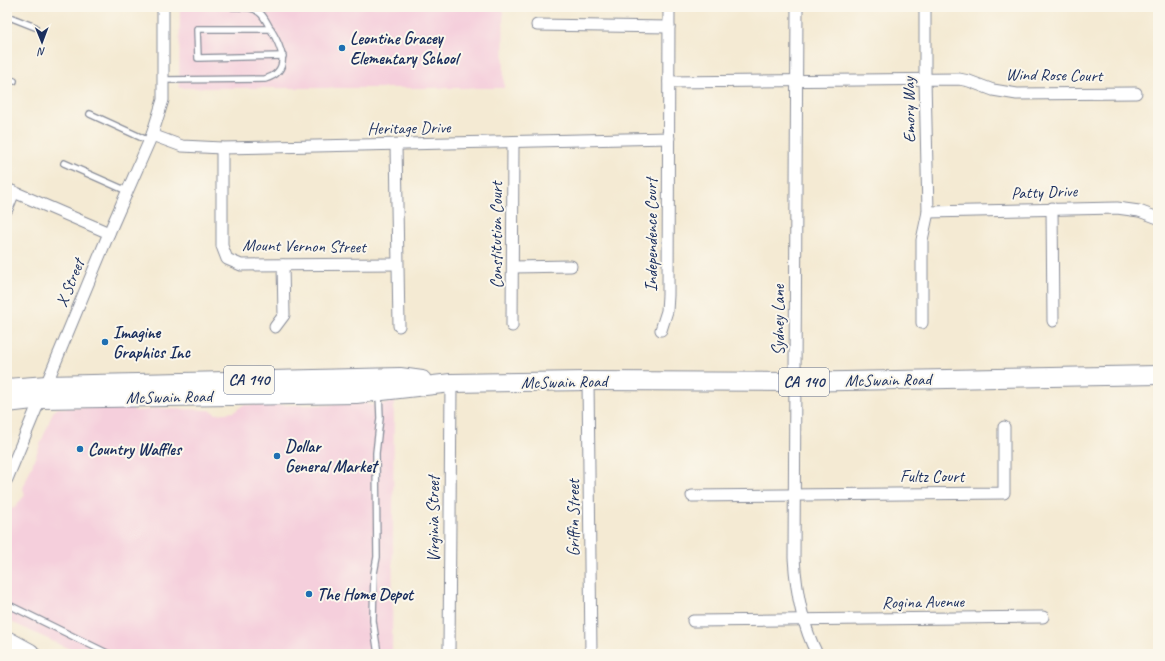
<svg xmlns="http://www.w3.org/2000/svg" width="1165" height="661" viewBox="0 0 1165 661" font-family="Caveat,sans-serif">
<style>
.built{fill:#f5cfdc}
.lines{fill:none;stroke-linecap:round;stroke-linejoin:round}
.lane-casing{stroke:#888c98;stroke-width:8}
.street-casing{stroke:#888c98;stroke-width:13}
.primary-casing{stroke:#888c98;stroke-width:20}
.highway-casing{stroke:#888c98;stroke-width:23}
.lane{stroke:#fff;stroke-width:5.5}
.street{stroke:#fff;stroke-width:11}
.primary{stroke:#fff;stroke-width:18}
.highway{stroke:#fff;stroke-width:21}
.poi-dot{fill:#1f6fb2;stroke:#fbf7ec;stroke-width:1.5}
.labels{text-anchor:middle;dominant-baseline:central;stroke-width:4;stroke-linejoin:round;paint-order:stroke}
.shield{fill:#fbf7ec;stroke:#5e6b89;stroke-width:1}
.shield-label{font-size:16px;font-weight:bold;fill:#1b2f5e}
.poi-label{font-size:17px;font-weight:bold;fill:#1b2f5e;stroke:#fbf7ec;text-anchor:start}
.street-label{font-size:17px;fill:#1b2f5e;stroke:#fbf7ec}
</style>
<rect width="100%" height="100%" fill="#fbf7ec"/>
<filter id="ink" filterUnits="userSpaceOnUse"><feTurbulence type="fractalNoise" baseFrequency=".025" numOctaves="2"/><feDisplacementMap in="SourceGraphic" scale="8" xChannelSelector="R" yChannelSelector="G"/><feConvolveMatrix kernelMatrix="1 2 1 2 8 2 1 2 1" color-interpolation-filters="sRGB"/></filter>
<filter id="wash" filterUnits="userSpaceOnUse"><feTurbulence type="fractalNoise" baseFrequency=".012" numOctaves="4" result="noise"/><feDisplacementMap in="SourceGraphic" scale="16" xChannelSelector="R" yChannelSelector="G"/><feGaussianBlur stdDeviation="0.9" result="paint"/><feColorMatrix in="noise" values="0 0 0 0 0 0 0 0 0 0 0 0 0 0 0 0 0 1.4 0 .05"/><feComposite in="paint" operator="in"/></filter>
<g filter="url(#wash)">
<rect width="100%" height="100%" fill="#f4ead3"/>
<g class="built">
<polygon points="180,7 503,7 504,88 179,88"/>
<polygon points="394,398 392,654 80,654 7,620 7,511 15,507 25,495 23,488 53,412 58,408 128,405 135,411 152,410 154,408 210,410 216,414 234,412 243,405 331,405 365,402 370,405 389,403"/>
</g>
</g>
<g filter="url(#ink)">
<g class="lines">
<g class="lane-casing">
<g id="lane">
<polyline points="7,16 35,27"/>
<polyline points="271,29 197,29 198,58 283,56"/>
<polyline points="7,79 14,81"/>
<path d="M163,80l102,-1c28,-8 16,-33 5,-51 -3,-5 -6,-12 -10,-15 -7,-7 -18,-6 -27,-6"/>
<polyline points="90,114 149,141"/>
<polyline points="64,163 127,191"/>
<polyline points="7,604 109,654"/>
<polyline points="378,654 373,621 374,573 377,557 376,453 380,418 379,393"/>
</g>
</g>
<g class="street-casing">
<g id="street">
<path d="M797,7l-3,551c2,32 8,67 23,96"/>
<polyline points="537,25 669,27"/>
<polyline points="669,82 959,79 969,81 993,90 1017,94 1136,93"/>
<polyline points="152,135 182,146 222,148 669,138"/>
<polyline points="396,145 399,326"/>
<polyline points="222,148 222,246 227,259 241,265 397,264"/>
<polyline points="7,189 109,233"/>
<polyline points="1052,208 1053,321"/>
<polyline points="7,209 14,192"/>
<polyline points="928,212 1117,208 1139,211 1158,218"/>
<polyline points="513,267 571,266"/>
<polyline points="922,323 922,240 928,212 925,79 925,7"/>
<polyline points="512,326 513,143"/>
<polyline points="275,327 284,315 283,265"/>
<polyline points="661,330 667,311 668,295 669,7"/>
<polyline points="588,381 591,654"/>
<polyline points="7,479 109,233 152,135 163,100 163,7"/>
<polyline points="692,496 1004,493 1004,427"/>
<polyline points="693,621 1043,617"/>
<polyline points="449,654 451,383"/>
</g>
</g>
<g class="primary-casing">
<g id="primary">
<polyline points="7,388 47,385 400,377 422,380"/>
<polyline points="7,403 41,399 356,394 451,383 588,381 795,382 1158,375"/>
</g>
</g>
<g class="highway-casing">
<polyline id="highway" points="7,642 29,654"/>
</g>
<use href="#lane" class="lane"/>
<use href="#street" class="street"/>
<use href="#primary" class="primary"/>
<use href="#highway" class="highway"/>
</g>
</g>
<g class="poi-dot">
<circle cx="342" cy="48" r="4"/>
<circle cx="105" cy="342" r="4"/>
<circle cx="80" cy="449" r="4"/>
<circle cx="277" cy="456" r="4"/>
<circle cx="309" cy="594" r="4"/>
</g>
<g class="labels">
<g class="shield">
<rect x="224" y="366" width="50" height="28" rx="3"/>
<rect x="779" y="368" width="50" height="28" rx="3"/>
</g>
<g class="shield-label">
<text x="249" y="380">CA 140</text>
<text x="804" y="382">CA 140</text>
</g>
<g class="poi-label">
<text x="350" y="38">Leontine Gracey<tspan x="350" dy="20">Elementary School</tspan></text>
<text x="113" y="332">Imagine<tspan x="113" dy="20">Graphics Inc</tspan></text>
<text x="285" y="446">Dollar<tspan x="285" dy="20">General Market</tspan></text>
<text x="88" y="449">Country Waffles</text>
<text x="317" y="594">The Home Depot</text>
</g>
<g class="street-label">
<text transform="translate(1054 75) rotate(1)">Wind Rose Court</text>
<text transform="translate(909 110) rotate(-91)">Emory Way</text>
<text transform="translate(409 128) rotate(-1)">Heritage Drive</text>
<text transform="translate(1044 192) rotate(-2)">Patty Drive</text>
<text transform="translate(496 235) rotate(-90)">Constitution Court</text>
<text transform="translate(651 235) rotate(-90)">Independence Court</text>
<text transform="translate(304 246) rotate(1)">Mount Vernon Street</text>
<text transform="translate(70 283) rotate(-68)">X Street</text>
<text transform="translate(778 320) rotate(-90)">Sydney Lane</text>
<text transform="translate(888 380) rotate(-1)">McSwain Road</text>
<text transform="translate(564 382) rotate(-1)">McSwain Road</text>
<text transform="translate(169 397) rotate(-1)">McSwain Road</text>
<text x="932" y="476">Fultz Court</text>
<text transform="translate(573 518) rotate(-90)">Griffin Street</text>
<text transform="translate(433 519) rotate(-90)">Virginia Street</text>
<text transform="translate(923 602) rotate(-1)">Rogina Avenue</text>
</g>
</g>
<rect width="1165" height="661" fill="none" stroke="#fbf7ec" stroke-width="24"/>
<g transform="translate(42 42) rotate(179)" stroke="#fbf7ec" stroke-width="3" paint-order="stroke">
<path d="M0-3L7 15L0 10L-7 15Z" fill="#1b2f5e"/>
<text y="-6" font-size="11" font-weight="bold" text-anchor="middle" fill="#1b2f5e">N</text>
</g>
</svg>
